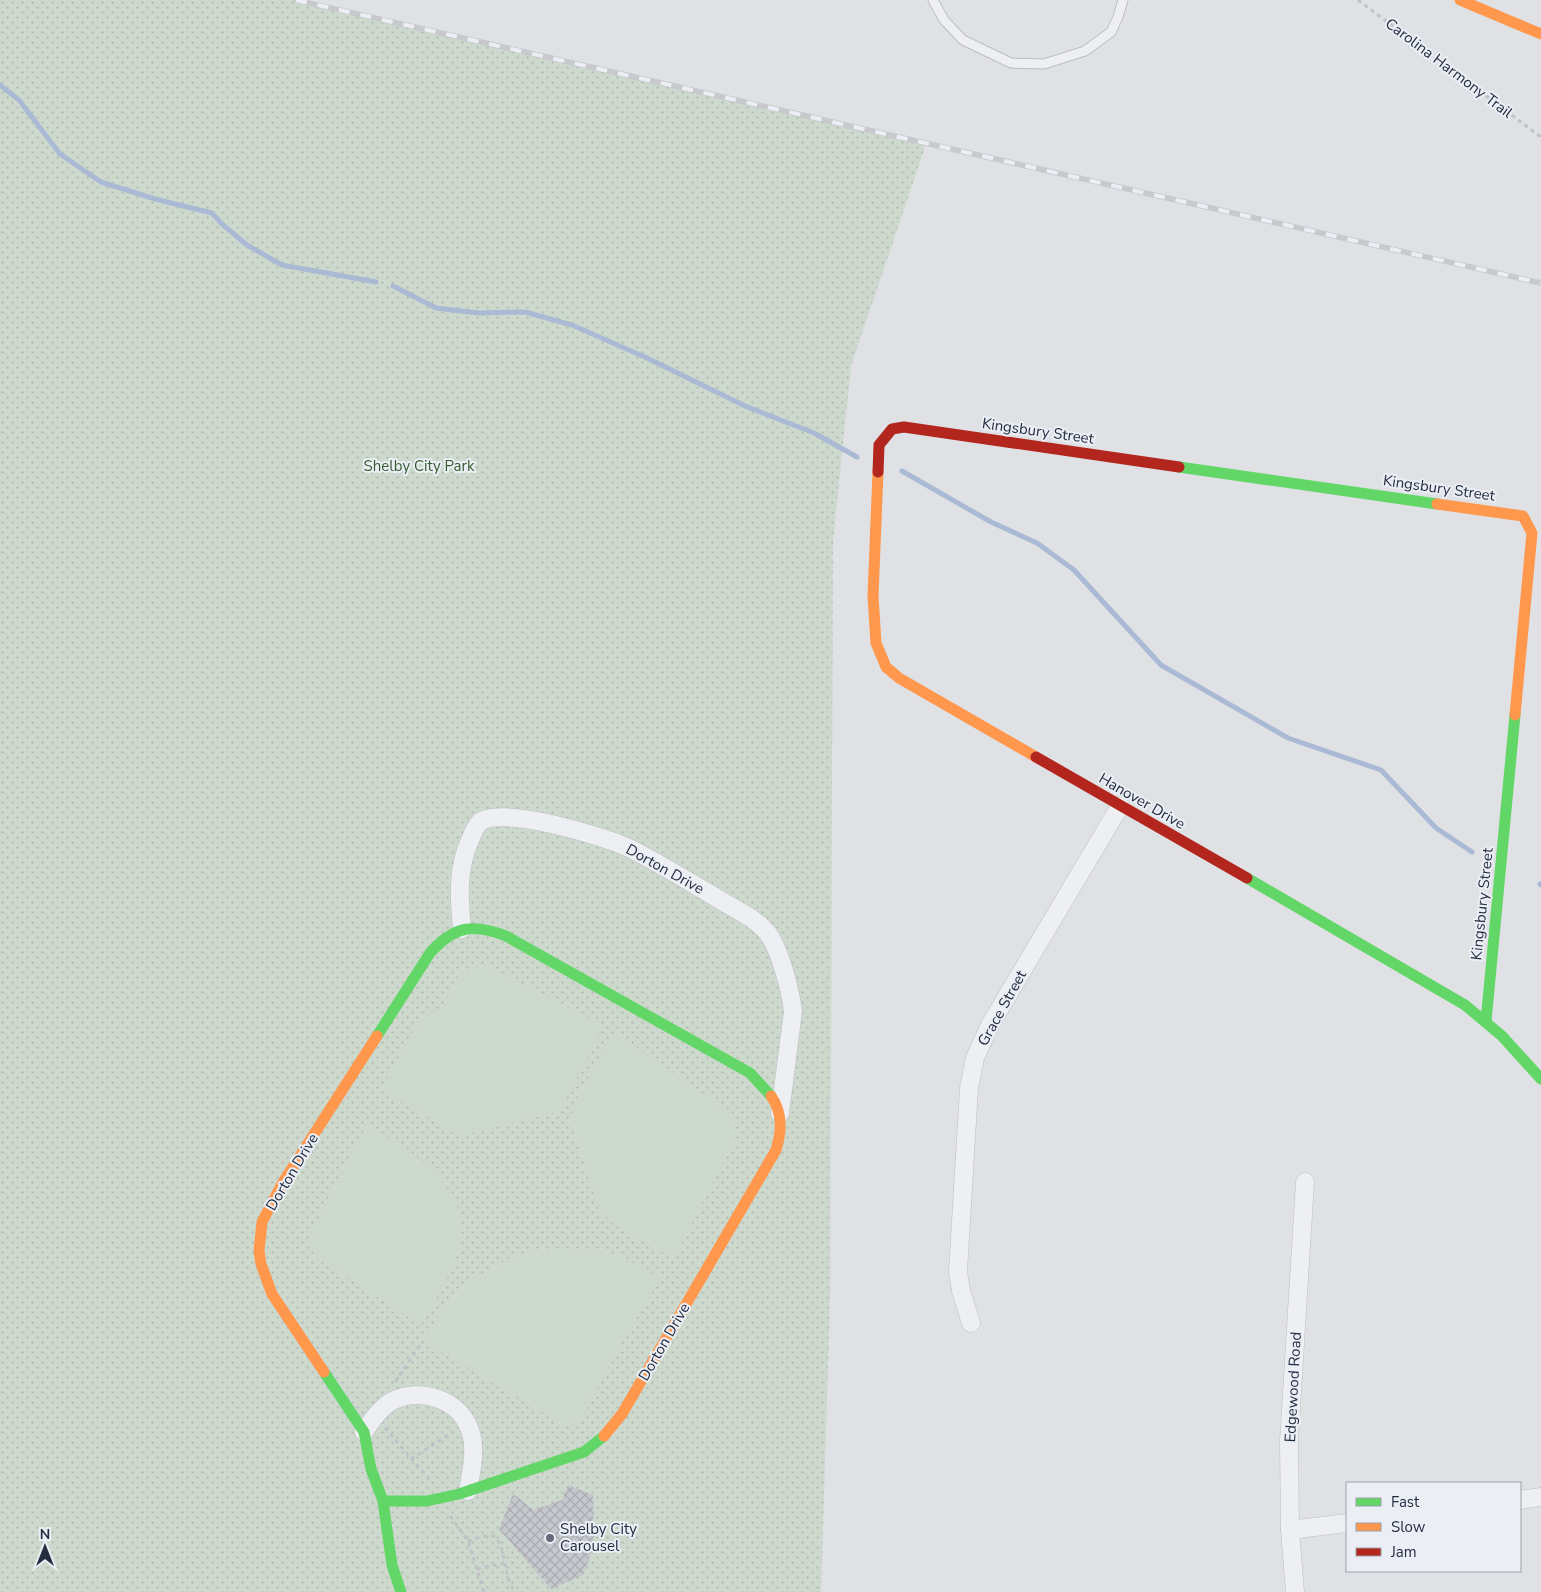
<svg xmlns="http://www.w3.org/2000/svg" width="1541" height="1592" viewBox="0 0 1541 1592" font-family="'Nunito Sans',sans-serif">
<style>
.park{fill:url(#park-dots)}
.garden{fill:#ced9ce}
.lines{fill:none;stroke-linecap:round;stroke-linejoin:round}
.stream{stroke:#aabad4;stroke-width:5}
.building{fill:url(#building-cross-hatch)}
.lane-casing{stroke:#bcbec3;stroke-width:11}
.street-casing{stroke:#bcbec3;stroke-width:19}
.path{stroke:#c0c2c8;stroke-width:3;stroke-dasharray:4 4;stroke-linecap:butt}
.lane{stroke:#eeeff2;stroke-width:9}
.street{stroke:#eeeff2;stroke-width:18}
.fast{stroke:#63d668;stroke-width:11}
.slow{stroke:#ff974d;stroke-width:11}
.jam{stroke:#b3261e;stroke-width:11}
.rail-casing{stroke:#c7c9cd;stroke-width:5.5}
.rail{stroke:#ebeff5;stroke-width:4;stroke-dasharray:11;stroke-linecap:butt}
.poi-dot{fill:#656b79;stroke:#ebeff5;stroke-width:2}
.labels{text-anchor:middle;dominant-baseline:central;stroke-width:4;stroke-linejoin:round;paint-order:stroke}
.street-label{font-size:15px;fill:#242c3f;stroke:#ebeff5}
.park-label{font-size:15px;fill:#355c30;stroke:#ebeff5}
.poi-label{font-size:15px;fill:#242c3f;stroke:#ebeff5;text-anchor:start}
</style>
<defs>
<pattern id="park-dots" width="8" height="8" patternUnits="userSpaceOnUse" patternTransform="scale(1.25)"><rect width="8" height="8" fill="#ced9ce"/><path d="M2 2h.1M6 6h.1" fill="none" stroke="#b1bab2" stroke-width="1.8" stroke-linecap="round"/></pattern>
<pattern id="building-cross-hatch" width="8" height="8" patternUnits="userSpaceOnUse" patternTransform="scale(1.25)"><rect width="8" height="8" fill="#c6c8cd"/><path d="M0 0l8 8M0 8l8-8" fill="none" stroke="#aaacb1"/></pattern>
</defs>
<rect width="100%" height="100%" fill="#dfe1e5"/>
<polygon class="park" points="0,0 296,0 926,144 851,366 833,541 830,1301 821,1592 0,1592"/>
<g class="garden">
<polygon points="485,965 604,1026 560,1111 459,1136 381,1090 422,1015 440,1010 462,971"/>
<path d="M614,1032l112,77 6,8 5,19 -63,122 -23,-11 -39,-25 -13,-12 -28,-88c1,-21 32,-70 43,-90z"/>
<path d="M367,1125c34,20 88,51 94,95 5,32 -24,78 -40,105l-106,-68 -6,-18 21,-44z"/>
<polygon points="562,1248 593,1249 620,1256 661,1277 616,1352 580,1422 564,1425 423,1341 442,1310 477,1276 505,1261 531,1252"/>
</g>
<g class="lines">
<g class="stream">
<polyline points="0,85 19,100 60,154 101,182 155,199 212,213 222,224 247,245 282,265 376,282"/>
<polyline points="393,286 436,308 478,313 525,312 572,325 647,358 745,406 814,433 857,457"/>
<polyline points="902,471 991,522 1037,543 1074,570 1161,665 1288,738 1381,770 1436,828 1472,852"/>
<polyline points="1540,884 1541,885"/>
</g>
</g>
<polygon class="building" points="568,1485 593,1495 594,1547 583,1575 551,1589 499,1529 513,1494 534,1510 562,1500"/>
<g class="lines">
<g class="lane-casing">
<polyline id="lane" points="933,0 944,20 963,40 1011,63 1044,64 1085,51 1111,32 1118,17 1123,0"/>
</g>
<g class="street-casing">
<g id="street">
<path d="M462,929c-3,-31 -5,-60 8,-89 2,-5 5,-12 9,-17 19,-19 127,14 150,25 42,21 81,47 122,70 5,4 10,8 15,13 14,17 24,58 27,80l-13,102"/>
<polyline points="971,1323 961,1291 958,1271 969,1088 975,1058 990,1025 1120,806"/>
<path d="M364,1432c7,-11 16,-24 28,-31 29,-14 67,-2 78,29 7,20 1,41 -2,61"/>
<polyline points="1520,1500 1541,1497"/>
<polyline points="1290,1530 1347,1523"/>
<polyline points="1295,1592 1290,1530 1289,1441 1305,1182"/>
</g>
</g>
<g class="path">
<polyline points="1358,0 1541,137"/>
<polyline points="395,1382 423,1341"/>
<polyline points="385,1428 430,1480"/>
<polyline points="411,1459 453,1432"/>
<polyline points="450,1516 468,1541 484,1592"/>
<path d="M468,1541c7,-2 20,-8 27,-4 8,5 10,32 13,41 2,5 4,9 7,14"/>
<polyline points="477,1569 504,1563"/>
</g>
<use href="#lane" class="lane"/>
<use href="#street" class="street"/>
<g class="fast">
<polyline points="1179,467 1437,504"/>
<polyline points="1247,878 1465,1005 1502,1036 1541,1079"/>
<polyline points="1486,1021 1515,715"/>
<path d="M377,1036l53,-83c24,-27 43,-30 76,-17l244,137 21,23"/>
<polyline points="324,1372 364,1432 371,1469 383,1501 392,1565 401,1592"/>
<polyline points="383,1501 427,1501 459,1494 584,1452 604,1436"/>
</g>
<g class="slow">
<polyline points="1460,0 1541,34"/>
<polyline points="878,472 873,596 876,643 886,667 899,678 1036,757"/>
<polyline points="1437,504 1523,516 1532,533 1515,715"/>
<polyline points="324,1372 272,1294 261,1264 259,1251 262,1222 282,1184 377,1036"/>
<path d="M604,1436l18,-22 154,-264c6,-19 7,-37 -5,-54"/>
</g>
<g class="jam">
<polyline points="878,472 879,445 892,429 904,427 1179,467"/>
<polyline points="1036,757 1247,878"/>
</g>
<g class="rail-casing">
<polyline id="rail" points="296,0 1541,283"/>
</g>
<use href="#rail" class="rail"/>
</g>
<circle class="poi-dot" cx="550" cy="1538" r="5"/>
<g class="labels">
<g class="street-label">
<text transform="translate(1449 68) rotate(37)">Carolina Harmony Trail</text>
<text transform="translate(1038 431) rotate(8)">Kingsbury Street</text>
<text transform="translate(1439 488) rotate(8)">Kingsbury Street</text>
<text transform="translate(1142 801) rotate(30)">Hanover Drive</text>
<text transform="translate(665 869) rotate(29)">Dorton Drive</text>
<text transform="translate(1482 904) rotate(-84)">Kingsbury Street</text>
<text transform="translate(1002 1008) rotate(-61)">Grace Street</text>
<text transform="translate(292 1172) rotate(-59)">Dorton Drive</text>
<text transform="translate(664 1342) rotate(-60)">Dorton Drive</text>
<text transform="translate(1293 1387) rotate(-87)">Edgewood Road</text>
</g>
<g class="park-label">
<text x="419" y="466">Shelby City Park</text>
</g>
<g class="poi-label">
<text x="560" y="1529">Shelby City<tspan x="560" dy="17">Carousel</tspan></text>
</g>
</g>
<rect x="1346" y="1482" width="175" height="90" fill="#ebeff5" stroke="#9ba1ac"/>
<rect x="1356" y="1498" width="25" height="8" fill="#63d668" stroke="#9ba1ac"/>
<text x="1391" y="1507" font-size="15" fill="#242c3f">Fast</text>
<rect x="1356" y="1523" width="25" height="8" fill="#ff974d" stroke="#9ba1ac"/>
<text x="1391" y="1532" font-size="15" fill="#242c3f">Slow</text>
<rect x="1356" y="1548" width="25" height="8" fill="#b3261e" stroke="#9ba1ac"/>
<text x="1391" y="1557" font-size="15" fill="#242c3f">Jam</text>
<g transform="translate(45 1547)" stroke="#ebeff5" stroke-width="4" paint-order="stroke">
<path d="M0-4L9 19L0 12L-9 19Z" fill="#242c3f"/>
<text y="-8" font-size="14" font-weight="bold" text-anchor="middle" fill="#242c3f">N</text>
</g>
</svg>
